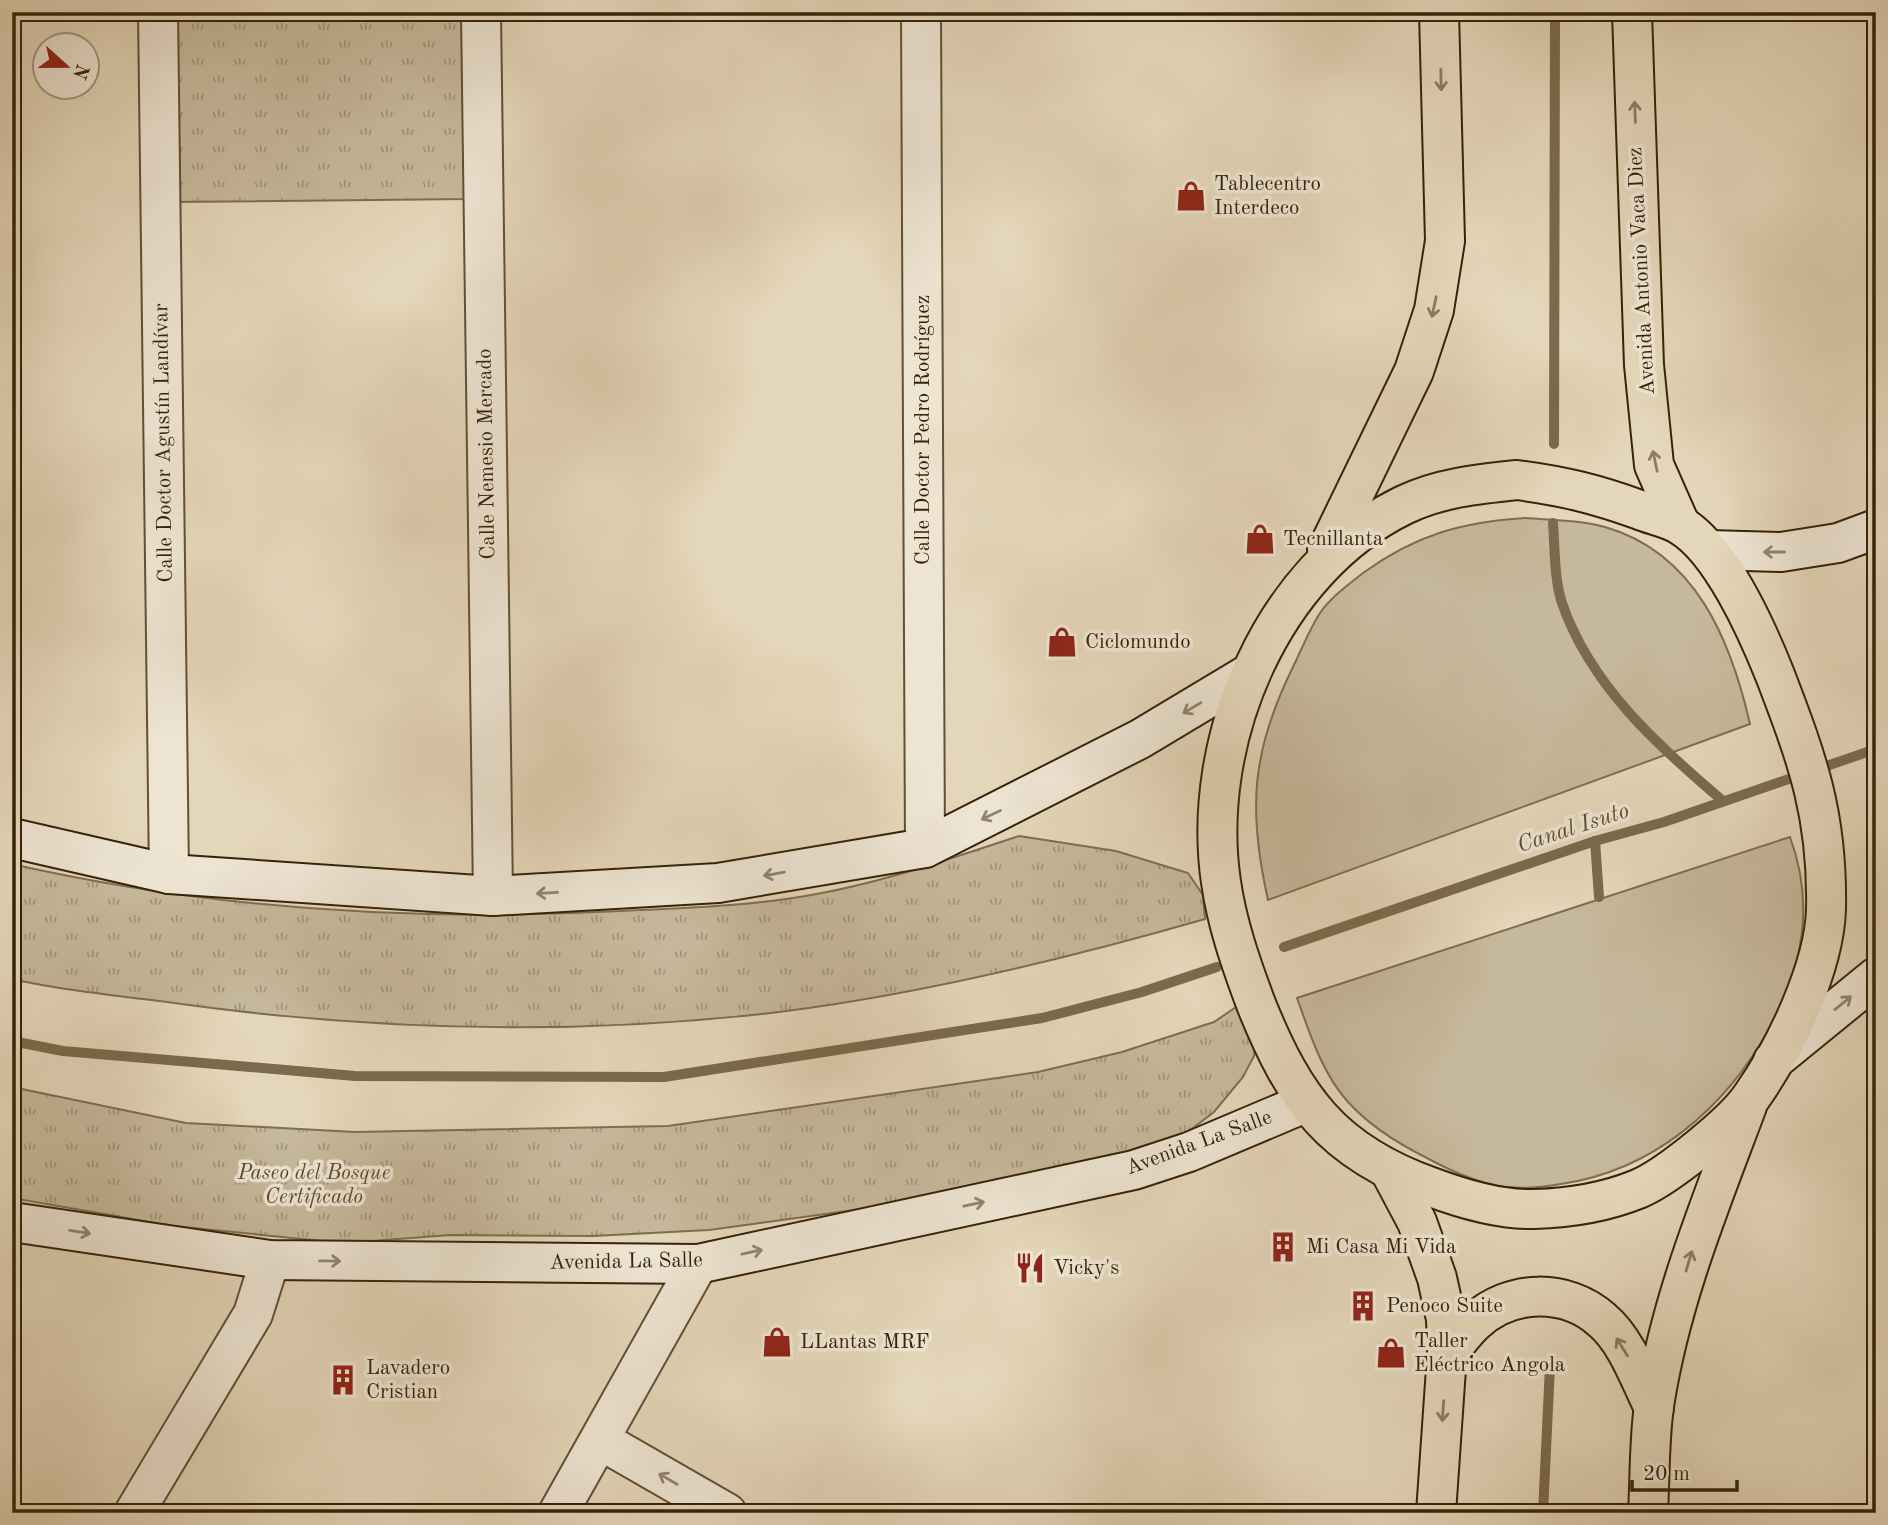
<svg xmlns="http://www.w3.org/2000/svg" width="1888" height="1525" viewBox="0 0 1888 1525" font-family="'Old Standard TT',serif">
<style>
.grass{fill:#c6b89b;stroke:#7e6e51;stroke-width:2}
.park{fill:url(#park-tufts);stroke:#7e6e51;stroke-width:2}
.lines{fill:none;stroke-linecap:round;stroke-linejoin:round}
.stream{stroke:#7b6a4d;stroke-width:10}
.street-casing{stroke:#625034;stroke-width:42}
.secondary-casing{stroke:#362307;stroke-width:42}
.highway-casing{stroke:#362307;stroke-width:42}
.street{stroke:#ede4d2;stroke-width:38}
.secondary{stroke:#ede4d2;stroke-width:38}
.highway{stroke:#e4d6b9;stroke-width:38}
.oneway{stroke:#8d7c60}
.oneway2{stroke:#92846c}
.labels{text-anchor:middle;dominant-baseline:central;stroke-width:7;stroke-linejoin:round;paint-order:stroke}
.poi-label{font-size:21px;fill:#362307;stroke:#ede4d2;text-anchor:start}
.street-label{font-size:21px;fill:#362307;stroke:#ede4d2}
.park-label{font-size:21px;font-style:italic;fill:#5a482c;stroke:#ede4d2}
.water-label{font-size:23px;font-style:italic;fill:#5e4c30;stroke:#ede4d2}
</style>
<defs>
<pattern id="park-tufts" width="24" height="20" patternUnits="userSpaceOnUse" patternTransform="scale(1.75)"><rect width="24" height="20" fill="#c6b89b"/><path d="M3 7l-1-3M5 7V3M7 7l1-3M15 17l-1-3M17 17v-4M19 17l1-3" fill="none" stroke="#a2957c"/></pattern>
</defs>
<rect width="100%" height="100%" fill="#e4d6b9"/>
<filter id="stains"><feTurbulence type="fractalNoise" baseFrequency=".00286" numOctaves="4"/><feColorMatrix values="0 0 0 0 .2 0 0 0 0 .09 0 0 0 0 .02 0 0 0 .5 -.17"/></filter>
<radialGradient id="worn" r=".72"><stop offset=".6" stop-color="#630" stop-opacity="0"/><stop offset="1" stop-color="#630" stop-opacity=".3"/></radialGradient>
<g class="grass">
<path d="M1525,518c27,2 54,2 80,9 91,26 126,114 145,197l-482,176c-20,-89 -17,-147 24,-231 9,-18 17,-39 28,-56 11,-16 28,-28 43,-40 52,-38 99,-51 162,-55z"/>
<path d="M1790,837c25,68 13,130 -21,192 -44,80 -117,142 -208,155 -23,4 -45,6 -68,1 -25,-6 -46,-16 -68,-28 -28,-14 -56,-32 -77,-55 -26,-29 -38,-68 -51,-104z"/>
</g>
<g class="park">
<polygon points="172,12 464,12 467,199 171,202"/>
<path d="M1019,836l97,15 72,22 15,22 2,24c-139,40 -282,75 -426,93 -202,24 -404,19 -605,-9 -54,-7 -108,-12 -162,-24v-115c202,46 403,58 609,47 63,-3 128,-5 190,-16 71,-12 140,-37 208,-59z"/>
<polygon points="1239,1005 1255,1043 1254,1056 1243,1077 1214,1112 1172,1144 898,1204 709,1230 593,1236 451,1235 371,1241 322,1241 173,1226 12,1198 12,1087 186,1123 355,1132 668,1126 1038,1072 1122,1052 1214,1022"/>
</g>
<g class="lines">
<g class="stream">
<polyline points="1554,444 1555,12"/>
<path d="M1553,523c2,25 1,56 9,80 28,82 96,143 161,198"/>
<polyline points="1595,841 1599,897"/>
<polyline points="1284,947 1595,841 1664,822 1876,749"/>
<polyline points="12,1041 63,1051 355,1076 664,1077 1042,1018 1142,992 1217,967"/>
<polyline points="1543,1513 1550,1366"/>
</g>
<g class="street-casing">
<g id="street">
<polyline points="158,12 169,874"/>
<polyline points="481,12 493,896"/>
<polyline points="921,12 925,848"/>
<polyline points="600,1440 727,1513"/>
<polyline points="134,1513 253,1314 270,1260"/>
<polyline points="558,1513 698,1264"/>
</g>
</g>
<g class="secondary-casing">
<g id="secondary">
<polyline points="1709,550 1781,552 1838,543 1876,529"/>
<polyline points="12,838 169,874 493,896 718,883 925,848 1140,739 1250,673"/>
<polyline points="1773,1061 1876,977"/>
<polyline points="12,1222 270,1260 698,1264 1134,1170 1189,1152 1305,1103"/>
</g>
</g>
<g class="highway-casing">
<g id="highway">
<polyline points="1632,12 1644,365 1654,465 1680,524"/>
<path d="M1517,480c46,6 79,14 123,30 12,5 28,8 40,15 41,24 77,105 95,150 33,86 53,141 51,235 -2,58 -41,139 -74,186 -17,26 -85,81 -114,93 -32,13 -69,19 -104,20 -34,1 -71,-10 -103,-22 -99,-35 -137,-88 -175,-183 -15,-40 -29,-80 -35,-122 -21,-142 51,-313 183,-377 35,-17 74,-21 113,-25z"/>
<polyline points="1327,550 1414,371 1434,310 1445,241 1439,12"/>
<polyline points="1391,1173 1417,1222 1437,1278 1446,1319 1447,1354 1436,1513"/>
<path d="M1447,1354c9,-10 18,-23 28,-32 35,-33 91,-34 127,-2 25,21 38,60 52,88"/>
<path d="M1648,1513c2,-35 1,-72 6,-107 16,-105 56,-201 93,-300"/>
</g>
</g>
<use href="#street" class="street"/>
<use href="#secondary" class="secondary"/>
<use href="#highway" class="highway"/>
</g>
<defs><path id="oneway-shaft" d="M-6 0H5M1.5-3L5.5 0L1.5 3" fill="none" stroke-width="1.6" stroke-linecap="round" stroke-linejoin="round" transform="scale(1.75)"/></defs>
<g class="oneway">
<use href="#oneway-shaft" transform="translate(1441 80) rotate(89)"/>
<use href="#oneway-shaft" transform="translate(1635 112) rotate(-92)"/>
<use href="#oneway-shaft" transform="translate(1434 307) rotate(102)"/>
<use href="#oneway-shaft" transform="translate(1655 461) rotate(-102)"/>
<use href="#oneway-shaft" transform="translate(1689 1261) rotate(-74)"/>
<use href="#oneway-shaft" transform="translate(1622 1347) rotate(-122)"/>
<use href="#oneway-shaft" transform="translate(1443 1411) rotate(94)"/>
</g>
<g class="oneway2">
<use href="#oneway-shaft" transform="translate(1774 552) rotate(180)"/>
<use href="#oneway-shaft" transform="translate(1192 708) rotate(149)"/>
<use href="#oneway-shaft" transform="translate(991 815) rotate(154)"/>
<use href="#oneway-shaft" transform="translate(774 874) rotate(170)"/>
<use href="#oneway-shaft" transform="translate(547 893) rotate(177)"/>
<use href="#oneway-shaft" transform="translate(1843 1003) rotate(-39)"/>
<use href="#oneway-shaft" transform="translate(974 1204) rotate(-12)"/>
<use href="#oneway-shaft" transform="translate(80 1232) rotate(9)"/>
<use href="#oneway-shaft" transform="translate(752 1252) rotate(-12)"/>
<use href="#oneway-shaft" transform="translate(330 1261) rotate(1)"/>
<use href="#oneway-shaft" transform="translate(668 1479) rotate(-150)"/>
</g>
<defs>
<g id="shop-bare" transform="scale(2.415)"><path d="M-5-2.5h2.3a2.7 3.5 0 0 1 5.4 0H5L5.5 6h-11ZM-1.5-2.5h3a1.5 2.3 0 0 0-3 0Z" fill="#8f2418" stroke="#ede4d2" stroke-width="2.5" paint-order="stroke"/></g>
<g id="building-bare" transform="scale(2.415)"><path d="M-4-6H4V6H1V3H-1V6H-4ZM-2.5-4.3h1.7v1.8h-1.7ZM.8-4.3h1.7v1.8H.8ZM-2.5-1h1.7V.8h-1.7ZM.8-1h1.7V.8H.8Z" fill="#8f2418" stroke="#ede4d2" stroke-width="2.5" paint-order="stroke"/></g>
<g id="restaurant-bare" transform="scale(2.415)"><path d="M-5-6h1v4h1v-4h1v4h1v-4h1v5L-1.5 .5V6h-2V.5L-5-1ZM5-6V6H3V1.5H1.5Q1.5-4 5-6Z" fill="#8f2418" stroke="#ede4d2" stroke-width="2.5" paint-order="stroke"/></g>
</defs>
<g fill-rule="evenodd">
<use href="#shop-bare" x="1191" y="196"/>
<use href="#shop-bare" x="1260" y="539"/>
<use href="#shop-bare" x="1062" y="642"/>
<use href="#building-bare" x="1283" y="1247"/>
<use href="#restaurant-bare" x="1030" y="1268"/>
<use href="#building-bare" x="1363" y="1306"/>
<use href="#shop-bare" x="777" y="1342"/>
<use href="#shop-bare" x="1391" y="1353"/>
<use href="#building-bare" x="343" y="1380"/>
</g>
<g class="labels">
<g class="poi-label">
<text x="1214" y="184">Tablecentro<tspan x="1214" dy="24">Interdeco</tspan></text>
<text x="1283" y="539">Tecnillanta</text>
<text x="1085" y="642">Ciclomundo</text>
<text x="1306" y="1247">Mi Casa Mi Vida</text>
<text x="1053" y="1268">Vicky's</text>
<text x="1386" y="1306">Penoco Suite</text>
<text x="1414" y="1341">Taller<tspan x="1414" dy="24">Eléctrico Angola</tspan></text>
<text x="800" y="1342">LLantas MRF</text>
<text x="366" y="1368">Lavadero<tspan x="366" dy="24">Cristian</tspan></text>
</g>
<g class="street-label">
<text transform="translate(1642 271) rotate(-93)">Avenida Antonio Vaca Diez</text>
<text transform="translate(923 430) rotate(-90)">Calle Doctor Pedro Rodríguez</text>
<text transform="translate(164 443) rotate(-91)">Calle Doctor Agustín Landívar</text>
<text transform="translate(487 454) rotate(-91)">Calle Nemesio Mercado</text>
<text transform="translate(1199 1143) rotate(-20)">Avenida La Salle</text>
<text transform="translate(626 1262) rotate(-1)">Avenida La Salle</text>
</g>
<g class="park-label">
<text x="314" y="1173">Paseo del Bosque<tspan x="314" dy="24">Certificado</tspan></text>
</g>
<g class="water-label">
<text transform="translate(1573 828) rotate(-18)">Canal Isuto</text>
</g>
</g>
<rect width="1888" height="1525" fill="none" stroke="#e4d6b9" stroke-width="42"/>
<rect x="14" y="14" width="1860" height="1497" fill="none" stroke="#362307" stroke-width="3.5"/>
<rect x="21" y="21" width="1846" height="1483" fill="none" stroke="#362307" stroke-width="2"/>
<g transform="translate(66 66) rotate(111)"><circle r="33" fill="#ede4d2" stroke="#a49781" stroke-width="2"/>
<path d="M0-5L12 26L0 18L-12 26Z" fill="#8f2418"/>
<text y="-10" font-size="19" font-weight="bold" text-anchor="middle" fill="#362307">N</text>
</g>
<path d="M1632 1480v10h105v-10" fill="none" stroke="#362307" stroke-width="3.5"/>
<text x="1643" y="1480" font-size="21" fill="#362307" stroke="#ede4d2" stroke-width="5" paint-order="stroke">20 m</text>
<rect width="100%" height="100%" filter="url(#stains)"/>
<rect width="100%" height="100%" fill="url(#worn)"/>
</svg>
